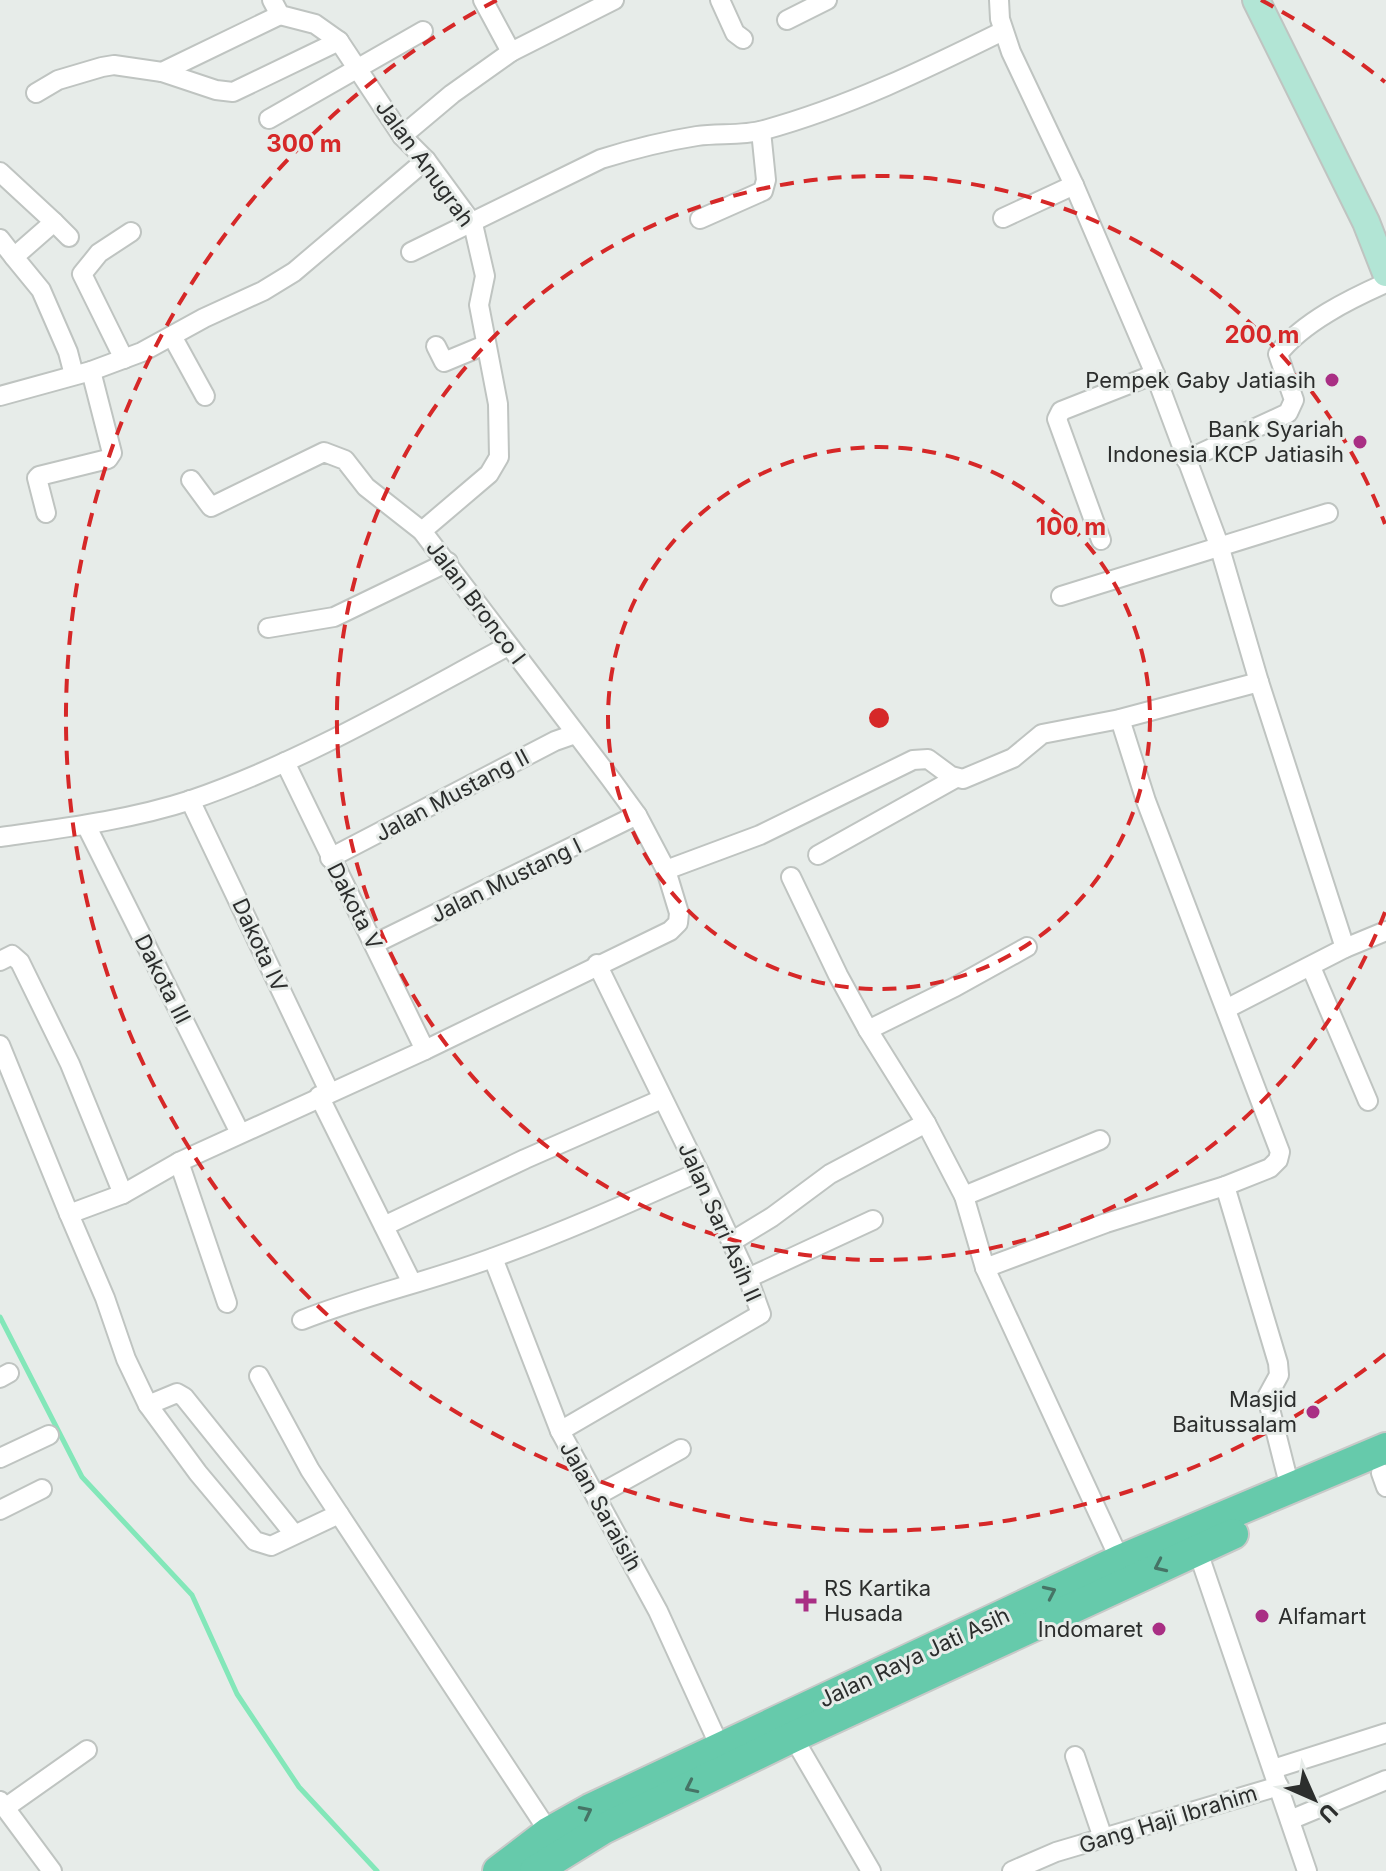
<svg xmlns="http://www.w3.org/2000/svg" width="1386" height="1871" viewBox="0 0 1386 1871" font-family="Inter,sans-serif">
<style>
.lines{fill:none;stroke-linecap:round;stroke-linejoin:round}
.stream{stroke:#83e7b9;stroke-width:5}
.street-casing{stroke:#bfc4c1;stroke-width:22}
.secondary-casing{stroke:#bfc4c1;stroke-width:30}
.primary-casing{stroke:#c8c9c8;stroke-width:34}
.street{stroke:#fff;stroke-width:18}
.secondary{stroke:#b2e5d5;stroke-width:26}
.primary{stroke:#66caab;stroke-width:30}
.oneway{stroke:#467466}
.ring{fill:none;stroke:#d62828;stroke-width:4;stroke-dasharray:14 10}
.poi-dot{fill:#a92f84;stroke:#e7ece9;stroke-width:3}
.labels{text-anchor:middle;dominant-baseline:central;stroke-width:6;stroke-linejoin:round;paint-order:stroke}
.street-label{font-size:22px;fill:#2c2e2d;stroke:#e7ece9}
.poi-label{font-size:22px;fill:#2c2e2d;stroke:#e7ece9;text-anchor:end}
.centre{fill:#d62828;stroke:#e7ece9;stroke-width:4}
.ring-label{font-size:24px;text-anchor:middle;font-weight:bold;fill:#d62828;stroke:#e7ece9;stroke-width:6;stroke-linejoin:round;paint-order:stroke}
</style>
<rect width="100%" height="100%" fill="#e7ece9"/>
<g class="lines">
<polyline class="stream" points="0,1317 82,1477 192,1595 237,1694 299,1787 377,1871"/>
<g class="street-casing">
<g id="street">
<polyline points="272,0 280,15 315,24 339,41 402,136 426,160 473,224 485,276 479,305 498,404 499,457 489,474 422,531"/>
<polyline points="483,0 511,52"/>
<polyline points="720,0 735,33 743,39"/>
<polyline points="999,0 1000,19 1011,52 1074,185 1155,374 1219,545 1259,682 1345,948"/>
<polyline points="787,20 827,0"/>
<polyline points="162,72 216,90 233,92 339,41"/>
<polyline points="36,93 58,80 102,67 114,65 162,72 280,15"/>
<polyline points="269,119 423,31"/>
<polyline points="402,136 452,94 511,52 614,0"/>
<polyline points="0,172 54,222 14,257 41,290 68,352 74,375"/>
<polyline points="1003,218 1074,185"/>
<polyline points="700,219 763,191 766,180 761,131"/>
<polyline points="54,222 69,237"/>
<polyline points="0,239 14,257"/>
<path d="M411,252l190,-93c32,-10 64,-18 96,-23 22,-3 46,0 67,-6 84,-23 162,-61 239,-99"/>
<polyline points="172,336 205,396"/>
<polyline points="436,346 444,362 485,345"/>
<polyline points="124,359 82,274 99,253 131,232"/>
<polyline points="0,396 91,371 142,352 204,318 263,291 294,272 426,160"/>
<path d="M1186,460l102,-47 6,-13 -16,-46c25,-32 72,-55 108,-71"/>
<polyline points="191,480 211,507 324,452 345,460 366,487 422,531 610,778 637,815 666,870 679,913 678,923 670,931 425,1050 179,1162 123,1194 69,1214 105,1298 126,1359 148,1405 198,1473 255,1541 271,1546 339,1514 549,1832"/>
<polyline points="46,513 37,478 39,476 108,459 112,453 91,371"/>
<polyline points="1101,540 1057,419 1061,411 1155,374"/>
<polyline points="1061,596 1328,513"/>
<polyline points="268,628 334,617 448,562"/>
<polyline points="285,762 425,1050"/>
<polyline points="190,800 329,1091"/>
<polyline points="86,825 240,1133"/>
<path d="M0,837c64,-9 130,-17 191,-37 111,-38 214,-99 317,-154"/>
<polyline points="818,855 956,778"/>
<polyline points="330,858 555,741 575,734"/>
<polyline points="666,870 760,835 913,760 928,759 951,776 963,779 1013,758 1042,734 1120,719 1259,682"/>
<polyline points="791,877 838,975 868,1030 926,1123 964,1196 985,1268 1120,1560"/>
<polyline points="374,944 637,815"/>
<polyline points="0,961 12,955 20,962 70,1064 123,1194"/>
<polyline points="1311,967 1368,1101"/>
<polyline points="1226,1009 1345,948 1386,931"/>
<polyline points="868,1030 955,987 1027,947"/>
<polyline points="0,1045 69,1214"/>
<polyline points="319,1096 412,1283"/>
<polyline points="179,1162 227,1303"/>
<polyline points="1225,1186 1278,1363 1279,1375 1267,1397 1290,1488"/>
<polyline points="964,1196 1100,1140"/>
<polyline points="384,1226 525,1159 662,1099"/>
<polyline points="731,1242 772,1217 830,1174 926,1123"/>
<polyline points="493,1258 560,1431 658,1611 721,1749"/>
<polyline points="985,1268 1106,1223 1225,1186 1270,1168 1278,1160 1280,1152 1146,801 1120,719"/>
<polyline points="748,1278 873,1220"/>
<path d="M302,1320c63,-25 129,-39 193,-63 69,-25 136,-55 204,-85"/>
<polyline points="259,1376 310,1470 339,1514"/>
<polyline points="0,1378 9,1373"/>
<polyline points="148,1405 177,1393 184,1397 294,1534"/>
<polyline points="560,1431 761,1314 748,1278 699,1172 597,964"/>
<polyline points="0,1458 49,1435"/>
<polyline points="1381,1473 1386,1487"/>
<polyline points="596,1496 681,1449"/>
<polyline points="0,1510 42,1489"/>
<polyline points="1197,1549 1307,1871"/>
<polyline points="793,1737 871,1871"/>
<polyline points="1075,1756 1103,1838"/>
<polyline points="1273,1769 1386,1733"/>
<polyline points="0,1801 52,1871"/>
<polyline points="5,1808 87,1750"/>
<polyline points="1290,1820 1386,1780"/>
<polyline points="1012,1871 1056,1852 1279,1786"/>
</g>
</g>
<g class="secondary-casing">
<polyline id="secondary" points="1256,0 1366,222 1386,273"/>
</g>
<g class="primary-casing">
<g id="primary">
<polyline points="498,1871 549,1832 590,1809 1120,1560 1386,1448"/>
<polyline points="535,1871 603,1829 793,1737 1233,1534"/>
</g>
</g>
<use href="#street" class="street"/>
<use href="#secondary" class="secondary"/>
<use href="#primary" class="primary"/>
</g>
<defs><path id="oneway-chevron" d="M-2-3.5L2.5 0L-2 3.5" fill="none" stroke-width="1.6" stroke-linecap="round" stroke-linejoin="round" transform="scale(2)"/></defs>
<g class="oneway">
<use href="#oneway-chevron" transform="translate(1160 1566) rotate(155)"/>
<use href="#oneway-chevron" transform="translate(1050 1592) rotate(-25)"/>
<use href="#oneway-chevron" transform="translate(691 1787) rotate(154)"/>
<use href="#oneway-chevron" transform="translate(586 1812) rotate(-27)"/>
</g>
<g class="ring">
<circle cx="879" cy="718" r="271"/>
<path d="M1385 912A542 542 0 1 1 1385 524"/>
<path d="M1385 1354A813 813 0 1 1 497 0M1261 0A813 813 0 0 1 1385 82"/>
</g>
<g class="poi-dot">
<circle cx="1332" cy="380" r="8"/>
<circle cx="1360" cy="442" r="8"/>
<circle cx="1313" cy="1412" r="8"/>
<path d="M802 1589h8v8h8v8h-8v8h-8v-8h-8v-8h8z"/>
<circle cx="1262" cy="1616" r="8"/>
<circle cx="1159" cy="1629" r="8"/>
</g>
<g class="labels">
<g class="street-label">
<text transform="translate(425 163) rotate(54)">Jalan Anugrah</text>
<text transform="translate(476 602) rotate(53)">Jalan Bronco I</text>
<text transform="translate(452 795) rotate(-28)">Jalan Mustang II</text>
<text transform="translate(506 880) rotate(-26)">Jalan Mustang I</text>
<text transform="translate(355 906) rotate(63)">Dakota V</text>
<text transform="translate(260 945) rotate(65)">Dakota IV</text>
<text transform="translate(163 979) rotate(63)">Dakota III</text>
<text transform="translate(720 1222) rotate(66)">Jalan Sari Asih II</text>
<text transform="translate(601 1506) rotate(61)">Jalan Saraisih</text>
<text transform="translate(914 1657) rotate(-25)">Jalan Raya Jati Asih</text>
<text transform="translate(1168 1819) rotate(-17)">Gang Haji Ibrahim</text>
</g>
<g class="poi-label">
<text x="1316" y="380">Pempek Gaby Jatiasih</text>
<text x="1344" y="429">Bank Syariah<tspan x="1344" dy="25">Indonesia KCP Jatiasih</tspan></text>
<text x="1297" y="1399">Masjid<tspan x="1297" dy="25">Baitussalam</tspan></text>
<text x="824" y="1588" text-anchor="start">RS Kartika<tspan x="824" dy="25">Husada</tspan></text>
<text x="1278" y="1616" text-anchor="start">Alfamart</text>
<text x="1143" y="1629">Indomaret</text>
</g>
</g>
<circle cx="879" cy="718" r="12" class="centre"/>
<g class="ring-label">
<text x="304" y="152">300 m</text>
<text x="1262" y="343">200 m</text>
<text x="1071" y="535">100 m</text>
</g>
<g transform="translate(1314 1799) rotate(135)" stroke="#e7ece9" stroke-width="6" paint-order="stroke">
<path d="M0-6L14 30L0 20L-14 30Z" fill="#2c2e2d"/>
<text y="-12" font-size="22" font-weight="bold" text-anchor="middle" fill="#2c2e2d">U</text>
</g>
</svg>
